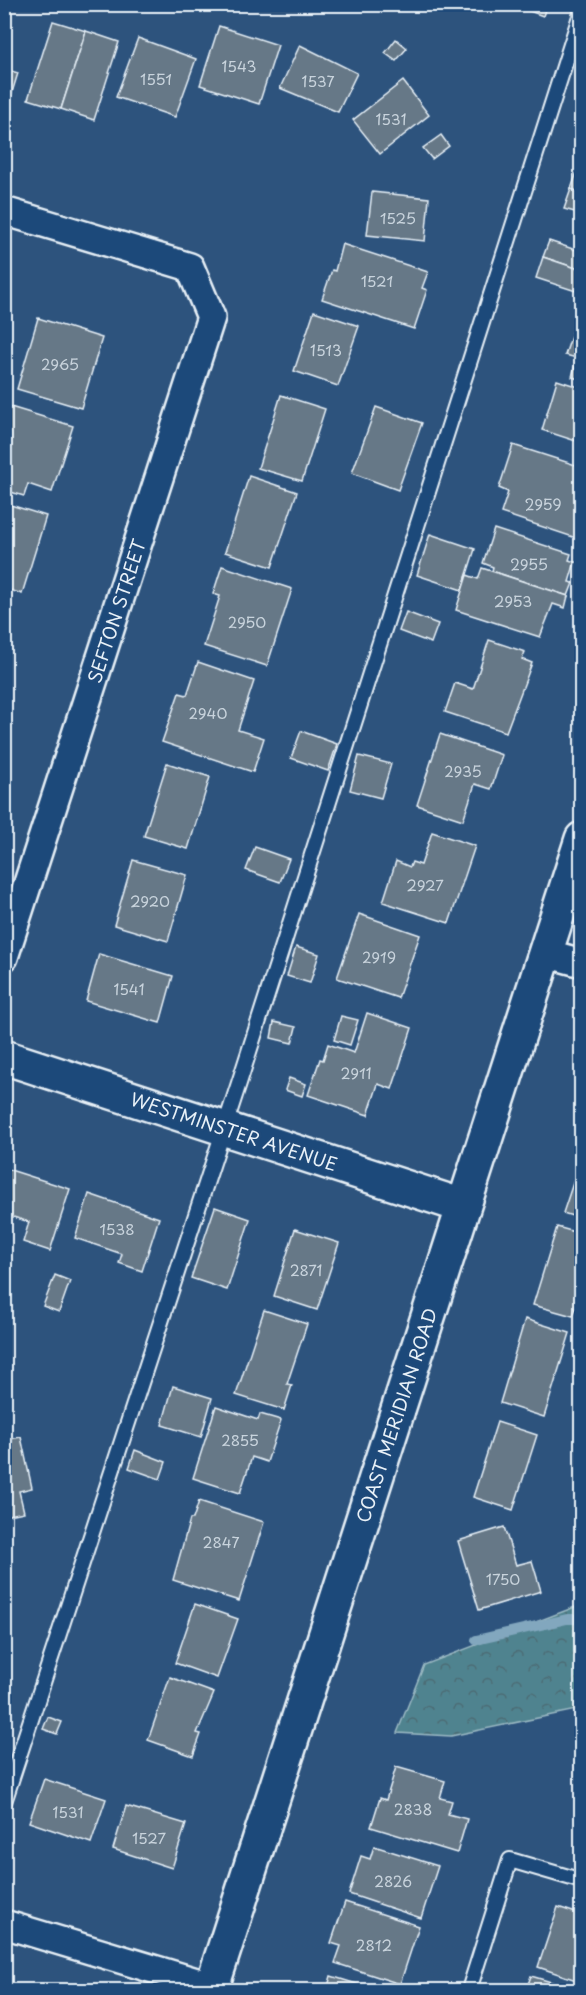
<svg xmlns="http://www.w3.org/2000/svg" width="586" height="1995" viewBox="0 0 586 1995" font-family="'Playpen Sans',sans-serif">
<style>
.forest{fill:url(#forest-crowns);stroke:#9cbac4;stroke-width:1.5}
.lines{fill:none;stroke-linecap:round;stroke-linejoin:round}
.stream{stroke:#82a7be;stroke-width:10}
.building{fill:#667887;stroke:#e8f1f8;stroke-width:1.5}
.lane-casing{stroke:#e8f1f8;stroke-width:18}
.street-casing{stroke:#e8f1f8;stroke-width:32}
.secondary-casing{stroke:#e8f1f8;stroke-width:38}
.lane{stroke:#1f4a7a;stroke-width:14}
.street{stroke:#1f4a7a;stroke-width:27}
.secondary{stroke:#1f4a7a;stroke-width:33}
.labels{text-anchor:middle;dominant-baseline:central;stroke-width:5;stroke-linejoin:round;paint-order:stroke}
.number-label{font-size:15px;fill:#c8d3dc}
.street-label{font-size:18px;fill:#e8f1f8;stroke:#1f4a7a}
</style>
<defs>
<pattern id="forest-crowns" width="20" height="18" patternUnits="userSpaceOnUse" patternTransform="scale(1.5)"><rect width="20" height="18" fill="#50838f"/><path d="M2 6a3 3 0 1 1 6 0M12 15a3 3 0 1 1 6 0" fill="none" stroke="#4c6b73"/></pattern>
</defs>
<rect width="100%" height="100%" fill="#2d537d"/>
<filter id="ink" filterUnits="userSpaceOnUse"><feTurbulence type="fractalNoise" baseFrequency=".0167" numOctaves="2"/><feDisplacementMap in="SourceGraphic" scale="12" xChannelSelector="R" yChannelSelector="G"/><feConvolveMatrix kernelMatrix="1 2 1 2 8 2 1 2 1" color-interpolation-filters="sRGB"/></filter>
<g filter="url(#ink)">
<polygon class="forest" points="581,1606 581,1709 451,1736 397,1733 424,1665 575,1607"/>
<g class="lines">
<polyline class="stream" points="476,1640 567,1619 582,1619"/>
</g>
<g class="building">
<polygon points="511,4 547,4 543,16"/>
<polygon points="53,21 86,31 61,109 28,99"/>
<polygon points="219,26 278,45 259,104 200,85"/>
<polygon points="86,31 119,42 94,120 61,109"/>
<polygon points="138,38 196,59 175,117 116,97"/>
<polygon points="396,39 407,48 396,61 385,53"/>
<polygon points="300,45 357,73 338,112 280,88"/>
<polygon points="4,69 18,73 5,115 4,115"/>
<polygon points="403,81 429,115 380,154 353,120"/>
<polygon points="441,135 449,146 432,159 423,148"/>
<polygon points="577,172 582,173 582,193 571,189"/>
<polygon points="571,189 582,193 582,214 564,209"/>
<polygon points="372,192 429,198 425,241 367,235"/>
<polygon points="549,241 582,252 582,270 543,257"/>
<polygon points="342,244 428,272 422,288 427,290 414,329 322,299 332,270 335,271"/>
<polygon points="543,257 582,270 582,310 574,308 579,292 536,278"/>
<polygon points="314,311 359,326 338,386 294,371"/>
<polygon points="38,318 102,338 81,408 17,389"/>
<polygon points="576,322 582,324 582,380 572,377 577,358 565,355"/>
<polygon points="557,380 582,388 582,443 542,430"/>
<polygon points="281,395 325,409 302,481 258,468"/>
<polygon points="4,405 73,426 52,492 28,484 24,496 4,490"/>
<polygon points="376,407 422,423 398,490 352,473"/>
<polygon points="513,445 582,467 582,540 501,513 508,492 499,488"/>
<polygon points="249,476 297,492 272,567 225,552"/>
<polygon points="4,503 46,516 22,594 4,588"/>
<polygon points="494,529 571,554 569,560 575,562 569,582 573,583 568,596 492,571 493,567 483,563"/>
<polygon points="430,534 475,549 462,590 417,575"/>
<polygon points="222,566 292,589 267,666 204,646 220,596 213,594"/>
<polygon points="482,568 568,596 565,608 553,604 540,637 456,610 467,575 478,579"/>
<polygon points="406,612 438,624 431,643 399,631"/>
<polygon points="489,640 525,652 522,659 532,663 506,732 445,712 455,683 473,689"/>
<polygon points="198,662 254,681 238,730 264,738 253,772 162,742 179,693 187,695"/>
<polygon points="301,731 337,744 328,771 291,758"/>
<polygon points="440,734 502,755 491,789 475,784 463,820 417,805"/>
<polygon points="359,756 391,764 381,798 350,790"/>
<polygon points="167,763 210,777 188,849 144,836"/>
<polygon points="432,832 475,846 449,923 383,902 396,861 410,867 412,862 421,865"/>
<polygon points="255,847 289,859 280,882 246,870"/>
<polygon points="133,860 187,875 168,941 114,925"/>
<polygon points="359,914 420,935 398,998 337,978"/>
<polygon points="296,947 319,954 310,983 287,976"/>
<polygon points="99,954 173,976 160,1023 86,1001"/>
<polygon points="367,1013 412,1028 392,1089 378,1084 368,1115 308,1095 320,1059 323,1060 328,1044 354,1053"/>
<polygon points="341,1016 358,1020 350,1045 334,1040"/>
<polygon points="274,1022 296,1027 292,1043 271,1038"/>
<polygon points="289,1078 306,1084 302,1096 285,1090"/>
<polygon points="582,1156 582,1219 563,1213"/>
<polygon points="4,1168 70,1189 50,1251 23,1242 29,1222 4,1214"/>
<polygon points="89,1194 159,1218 142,1271 119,1263 122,1254 75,1238"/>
<polygon points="215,1207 250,1219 227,1290 191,1278"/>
<polygon points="557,1227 582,1234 582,1288 573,1316 533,1305"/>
<polygon points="295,1229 339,1243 317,1310 274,1296"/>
<polygon points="55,1275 70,1281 59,1312 43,1306"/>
<polygon points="264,1310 307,1324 287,1384 292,1385 284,1410 236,1395"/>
<polygon points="525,1319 570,1333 544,1417 500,1403"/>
<polygon points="173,1386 212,1398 201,1437 162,1425"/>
<polygon points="216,1406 258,1420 260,1414 281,1420 267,1462 252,1457 240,1493 193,1478"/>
<polygon points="497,1422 537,1435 513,1510 473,1497"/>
<polygon points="21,1437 32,1488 19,1491 24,1512 4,1516 4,1440"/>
<polygon points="135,1450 166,1462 160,1479 129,1468"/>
<polygon points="199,1501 264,1522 239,1601 173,1580 190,1519 193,1519"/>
<polygon points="504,1527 516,1565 532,1561 541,1591 479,1610 458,1541"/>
<polygon points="195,1604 238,1619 217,1678 175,1663"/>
<polygon points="170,1677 214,1693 197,1733 201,1734 193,1756 148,1740"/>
<polygon points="48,1717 62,1722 57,1734 43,1729"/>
<polygon points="396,1767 445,1781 440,1798 452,1801 448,1814 467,1819 457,1853 371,1827 380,1798 386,1800"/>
<polygon points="44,1779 106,1799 91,1843 29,1822"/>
<polygon points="126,1806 186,1824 172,1868 113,1849"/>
<polygon points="374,1846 438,1866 421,1918 349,1894 361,1856 370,1859"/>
<polygon points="345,1902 419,1926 400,1984 335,1963 341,1946 331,1943"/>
<polygon points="558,1907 582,1915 582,1982 538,1967"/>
<polygon points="331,1976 376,1990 327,1990"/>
<polygon points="531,1976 578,1990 526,1990"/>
</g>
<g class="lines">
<g class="lane-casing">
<g id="lane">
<polyline points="4,1802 239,1083 582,10"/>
<polyline points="469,1990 510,1860 582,1881"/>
</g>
</g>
<g class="street-casing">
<g id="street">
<polyline points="4,211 190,267 211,317 4,957"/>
<polyline points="545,953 582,963"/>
<polyline points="4,1924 213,1987"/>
</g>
</g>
<g class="secondary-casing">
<g id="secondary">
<polyline points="4,1057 463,1206"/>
<polyline points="211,1990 582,839"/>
</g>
</g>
<use href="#lane" class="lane"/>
<use href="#street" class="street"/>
<use href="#secondary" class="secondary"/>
</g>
</g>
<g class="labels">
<g class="number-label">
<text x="239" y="65">1543</text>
<text x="156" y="78">1551</text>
<text x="318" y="80">1537</text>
<text x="391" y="118">1531</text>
<text x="398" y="217">1525</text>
<text x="377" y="280">1521</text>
<text x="326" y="349">1513</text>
<text x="60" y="363">2965</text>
<text x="543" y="503">2959</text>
<text x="529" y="563">2955</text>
<text x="513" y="600">2953</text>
<text x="247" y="621">2950</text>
<text x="208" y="712">2940</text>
<text x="463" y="770">2935</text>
<text x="425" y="884">2927</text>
<text x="150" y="900">2920</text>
<text x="379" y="956">2919</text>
<text x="129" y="988">1541</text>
<text x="356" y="1072">2911</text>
<text x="117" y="1228">1538</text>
<text x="306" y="1269">2871</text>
<text x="240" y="1439">2855</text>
<text x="221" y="1541">2847</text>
<text x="503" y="1578">1750</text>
<text x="413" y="1808">2838</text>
<text x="68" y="1811">1531</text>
<text x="149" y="1837">1527</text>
<text x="393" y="1880">2826</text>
<text x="374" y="1944">2812</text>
</g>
<g class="street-label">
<text transform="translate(116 611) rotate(-72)">SEFTON STREET</text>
<text transform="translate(234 1131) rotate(18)">WESTMINSTER AVENUE</text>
<text transform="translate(396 1415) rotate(-72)">COAST MERIDIAN ROAD</text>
</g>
</g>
<rect width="586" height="1995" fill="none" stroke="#1f4a7a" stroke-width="24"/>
<rect x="12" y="12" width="562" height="1971" fill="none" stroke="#e8f1f8" stroke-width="2" filter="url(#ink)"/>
</svg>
